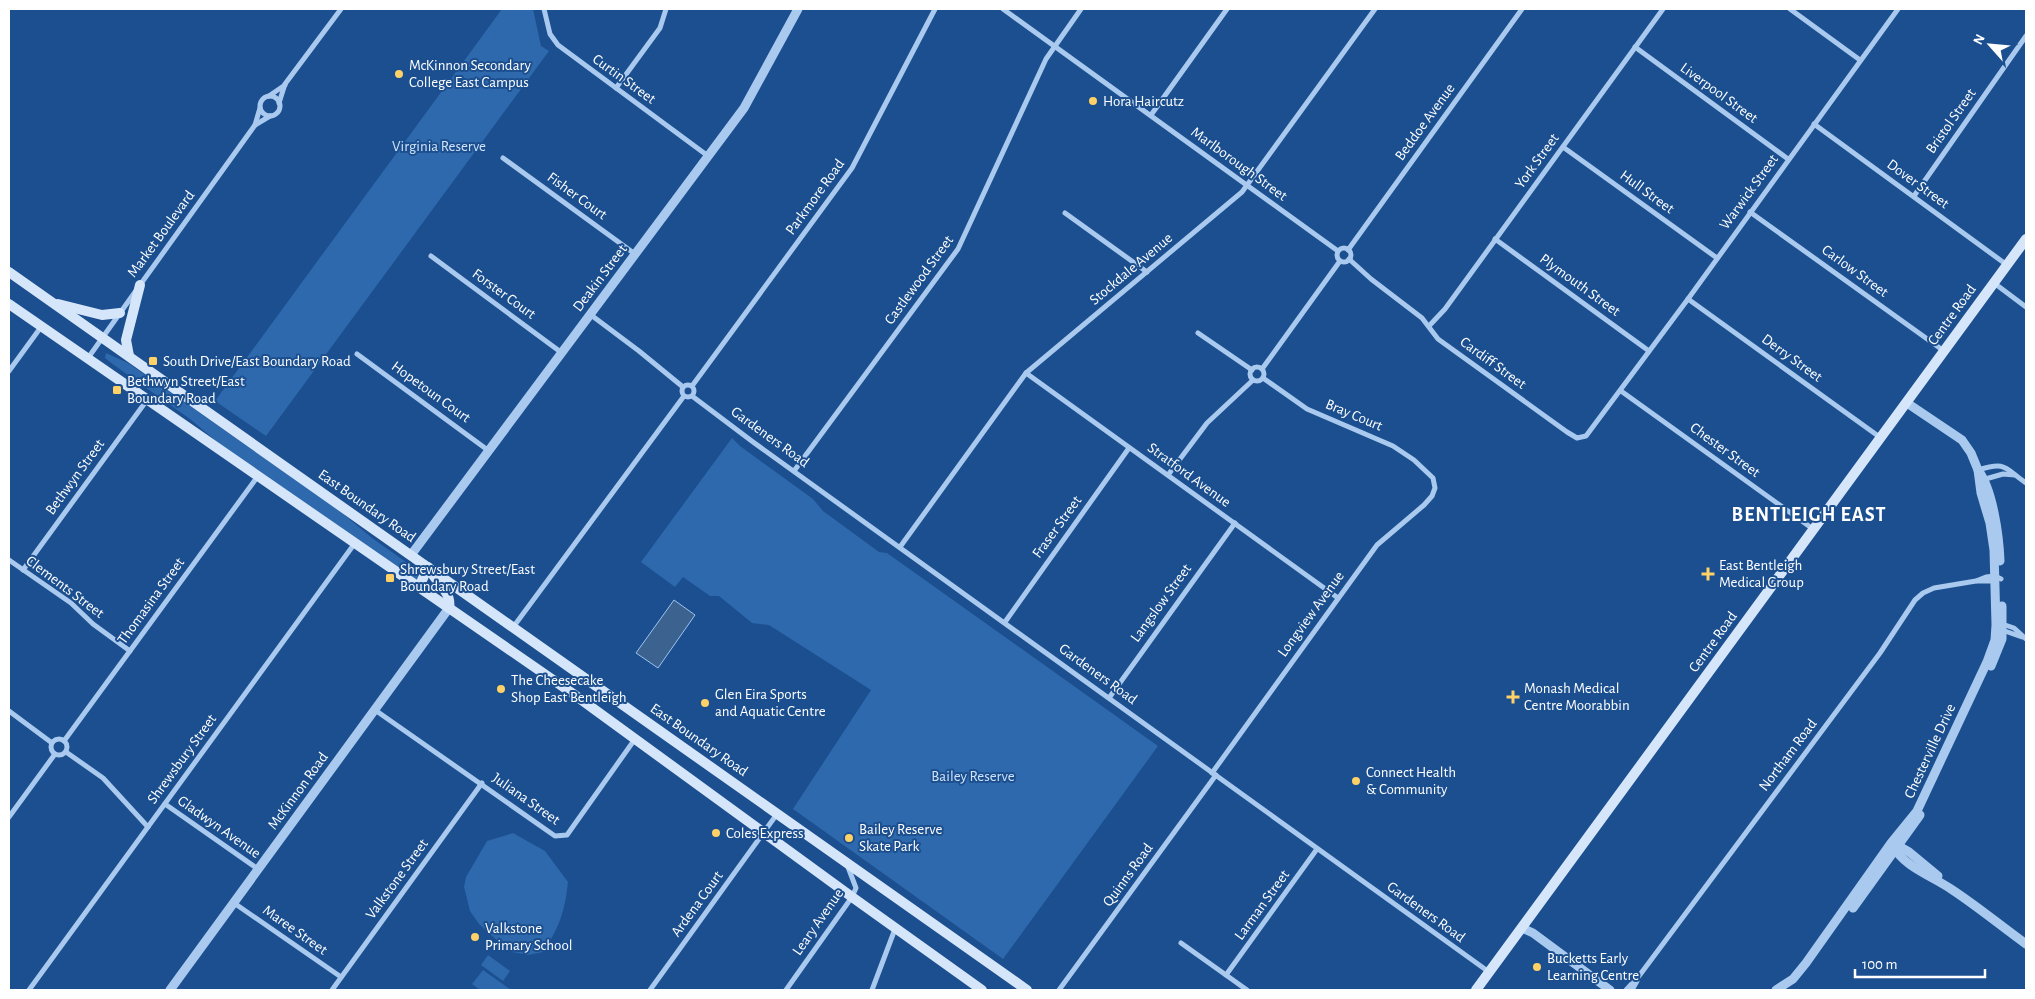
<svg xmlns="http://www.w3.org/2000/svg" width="2035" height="999" viewBox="0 0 2035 999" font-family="'Alegreya Sans',sans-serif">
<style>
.green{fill:#2e69ad}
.water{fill:#3c6290;stroke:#9cc4f0}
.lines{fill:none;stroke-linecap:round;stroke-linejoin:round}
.minor{stroke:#a9c9ee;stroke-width:5}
.tertiary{stroke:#a9c9ee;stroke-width:9}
.secondary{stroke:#d6e6fa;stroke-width:10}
.poi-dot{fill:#ffd166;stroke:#1b4f8f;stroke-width:2}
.labels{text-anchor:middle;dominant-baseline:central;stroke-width:4;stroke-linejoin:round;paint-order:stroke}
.poi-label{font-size:15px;fill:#fff;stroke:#1b4f8f;text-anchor:start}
.street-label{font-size:15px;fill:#fff;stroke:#1b4f8f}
.park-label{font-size:15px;fill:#cfe3fa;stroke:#1b4f8f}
.district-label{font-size:20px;font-weight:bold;letter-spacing:1px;fill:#fff;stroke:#1b4f8f}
</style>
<rect width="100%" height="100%" fill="#1b4f8f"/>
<g class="green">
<polygon points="502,9 533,9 541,46 549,51 266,436 215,401"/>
<polygon points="106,353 128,363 335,507 372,538 420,572 417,580 222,446 190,419 114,365 105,358"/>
<polygon points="732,438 740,446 813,499 823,511 879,552 887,553 1158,746 1003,959 793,809 871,690 769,625 752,623 719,596 710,596 683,577 675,587 641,562"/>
<path d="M513,833l32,18 23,31c-3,29 -9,46 -25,70l-15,3 -16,-3 -12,-9 -21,-19 -9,-13 -6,-24 2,-10 21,-36z"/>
<polygon points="488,955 510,971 503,981 481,965"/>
<polygon points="483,970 511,990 480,990 472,984"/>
</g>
<polygon class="water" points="674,600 695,615 658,668 636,653"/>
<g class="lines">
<g class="minor">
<polyline points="544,9 550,34 558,45 708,156"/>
<polyline points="1003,9 1338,251"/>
<polyline points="1790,9 1860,60"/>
<polyline points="1635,47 1788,159"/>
<polyline points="616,88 660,28 666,9"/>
<polyline points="269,96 285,85"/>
<circle cx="270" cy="106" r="10"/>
<polyline points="279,103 285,84 341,9"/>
<polyline points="1151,115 1227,9"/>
<polyline points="1814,124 2007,265"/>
<polyline points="255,125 260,108"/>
<polyline points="1563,147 1717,258"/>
<polyline points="503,158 635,254"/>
<polyline points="1914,196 2026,36"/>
<polyline points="1750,212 1944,351"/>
<polyline points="1065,213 1147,272"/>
<polyline points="1495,239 1649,351"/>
<circle cx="1344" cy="255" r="7"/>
<polyline points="1348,250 1522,9"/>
<polyline points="431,256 562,353"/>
<polyline points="1349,259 1371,279 1422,318 1438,339 1567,432 1577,438 1586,436 1688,299 1898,9"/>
<polyline points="1994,283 2026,307"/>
<polyline points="140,285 255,125 270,116"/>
<polyline points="1688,299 1881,438"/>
<polyline points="591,315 639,351 683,387"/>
<polyline points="1429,326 1445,309 1663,9"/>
<polyline points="1198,333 1252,370"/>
<polyline points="357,354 489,451"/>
<polyline points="88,358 135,292"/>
<circle cx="1257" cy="374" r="7"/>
<polyline points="1262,369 1340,261"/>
<polyline points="9,371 41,327"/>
<polyline points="1026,373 1338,598"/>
<circle cx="688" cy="391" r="6"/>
<polyline points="692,386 852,168 935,9"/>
<polyline points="1621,391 1813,529"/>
<polyline points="692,396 753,442 1489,972"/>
<path d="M1978,470c29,-9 26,-2 48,13"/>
<polyline points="794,471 958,249 1046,59 1081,9"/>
<polyline points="1168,475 1207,423 1253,380"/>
<polyline points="1982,480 2003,474 2015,475"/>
<polyline points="900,547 1026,373 1242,192 1375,9"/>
<polyline points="9,560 71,603 93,624 130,651"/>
<polyline points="23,570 147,400"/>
<polyline points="1977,581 1996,581"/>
<polyline points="1005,622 1129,448"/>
<polyline points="2002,624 2014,628 2026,639"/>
<polyline points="514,626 684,396"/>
<polyline points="2002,630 2022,637"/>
<polyline points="1109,698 1235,523"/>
<polyline points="375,710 555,836 567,835 635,739"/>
<polyline points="9,711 52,743"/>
<circle cx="59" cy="747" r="8"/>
<polyline points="64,741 258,476"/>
<polyline points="66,752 103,778 148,827"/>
<polyline points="1212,773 1377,545 1424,505 1432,496 1435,488 1433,478 1414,460 1393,446 1307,409 1263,378"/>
<polyline points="165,804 258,869"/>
<polyline points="9,817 55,754"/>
<polyline points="234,903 341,977"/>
<polyline points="1181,943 1247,990"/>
<polyline points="1226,975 1317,849"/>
<polyline points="29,990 355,543"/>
<polyline points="332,990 482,783"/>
<polyline points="650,990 777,814"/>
<polyline points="786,990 852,897 856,888 848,867"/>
<polyline points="872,990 895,929"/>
<polyline points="1059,990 1216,775"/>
<polyline points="1626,990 1639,976 1880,653 1915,600 1923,593 1934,588 1976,581 1986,577 1995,576 2001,579"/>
<polyline points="1632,990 1637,981"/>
</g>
<g class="tertiary">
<path d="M1978,470c15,20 21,66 22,91"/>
<polyline points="411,555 744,108 798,9"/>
<polyline points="1991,666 2002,639 2002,606"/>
<polyline points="1895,844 1909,852 1938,876"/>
<path d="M1893,846c11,21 39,30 58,43 26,17 50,37 75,55"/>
<polyline points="1853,908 1920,815"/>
<polyline points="1522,928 1533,933 1610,990"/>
<polyline points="170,990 449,608"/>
<polyline points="1776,990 1793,979 1806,963 1891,843 1917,811 1987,662 1995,640 1996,625 1994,550 1990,523 1981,493 1978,470 1971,453 1962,440 1907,403"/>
</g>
<g class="secondary">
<polyline points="9,272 1027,990"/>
<polyline points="9,304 572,693 852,897 982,990"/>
<polyline points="58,304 102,315 120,313"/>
<polyline points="129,356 126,340 140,285"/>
<path d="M431,572c7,12 21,21 18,36"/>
<polyline points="419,587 428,567"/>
<polyline points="1476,990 2026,239"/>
</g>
</g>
<g class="poi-dot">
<circle cx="399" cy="74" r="5"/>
<circle cx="1093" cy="101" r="5"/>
<rect x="148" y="356" width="10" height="10" rx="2.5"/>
<rect x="112" y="385" width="10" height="10" rx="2.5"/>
<path d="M1705.5 566.5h5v5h5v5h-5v5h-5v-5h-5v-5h5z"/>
<rect x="385" y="573" width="10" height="10" rx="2.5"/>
<circle cx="501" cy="689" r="5"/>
<path d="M1510.5 689.5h5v5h5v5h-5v5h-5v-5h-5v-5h5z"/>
<circle cx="705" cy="703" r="5"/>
<circle cx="1356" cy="781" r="5"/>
<circle cx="716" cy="833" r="5"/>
<circle cx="849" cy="838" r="5"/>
<circle cx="475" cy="937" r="5"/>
<circle cx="1537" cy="967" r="5"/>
</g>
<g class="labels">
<g class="poi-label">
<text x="409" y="65">McKinnon Secondary<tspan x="409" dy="17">College East Campus</tspan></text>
<text x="1103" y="101">Hora Haircutz</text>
<text x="163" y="361">South Drive/East Boundary Road</text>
<text x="127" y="381">Bethwyn Street/East<tspan x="127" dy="17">Boundary Road</tspan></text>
<text x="1719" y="565">East Bentleigh<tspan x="1719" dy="17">Medical Group</tspan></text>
<text x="400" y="569">Shrewsbury Street/East<tspan x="400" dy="17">Boundary Road</tspan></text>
<text x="511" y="680">The Cheesecake<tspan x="511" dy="17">Shop East Bentleigh</tspan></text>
<text x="1524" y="688">Monash Medical<tspan x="1524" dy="17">Centre Moorabbin</tspan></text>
<text x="715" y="694">Glen Eira Sports<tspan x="715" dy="17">and Aquatic Centre</tspan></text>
<text x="1366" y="772">Connect Health<tspan x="1366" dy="17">&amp; Community</tspan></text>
<text x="859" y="829">Bailey Reserve<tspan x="859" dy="17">Skate Park</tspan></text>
<text x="726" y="833">Coles Express</text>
<text x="485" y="928">Valkstone<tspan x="485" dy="17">Primary School</tspan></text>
<text x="1547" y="958">Bucketts Early<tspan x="1547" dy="17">Learning Centre</tspan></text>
</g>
<g class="street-label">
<text transform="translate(624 79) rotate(36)">Curtin Street</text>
<text transform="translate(1719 93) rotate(36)">Liverpool Street</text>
<text transform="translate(1951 121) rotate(-55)">Bristol Street</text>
<text transform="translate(1425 122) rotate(-54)">Beddoe Avenue</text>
<text transform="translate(1537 161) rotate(-54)">York Street</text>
<text transform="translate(1239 164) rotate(36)">Marlborough Street</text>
<text transform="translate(1918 184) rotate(36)">Dover Street</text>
<text transform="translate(1647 192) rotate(36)">Hull Street</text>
<text transform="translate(1749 192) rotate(-54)">Warwick Street</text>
<text transform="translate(577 196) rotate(36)">Fisher Court</text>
<text transform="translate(815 197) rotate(-54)">Parkmore Road</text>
<text transform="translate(161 234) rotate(-54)">Market Boulevard</text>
<text transform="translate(1131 269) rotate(-40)">Stockdale Avenue</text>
<text transform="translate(1855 271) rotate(36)">Carlow Street</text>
<text transform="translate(600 278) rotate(-53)">Deakin Street</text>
<text transform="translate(919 280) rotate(-54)">Castlewood Street</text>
<text transform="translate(1580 285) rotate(36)">Plymouth Street</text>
<text transform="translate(504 294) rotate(36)">Forster Court</text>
<text transform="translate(1952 315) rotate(-54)">Centre Road</text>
<text transform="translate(1792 358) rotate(36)">Derry Street</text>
<text transform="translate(1493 363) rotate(36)">Cardiff Street</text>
<text transform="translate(431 392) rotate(36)">Hopetoun Court</text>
<text transform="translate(1354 415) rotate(23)">Bray Court</text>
<text transform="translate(770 437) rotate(36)">Gardeners Road</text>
<text transform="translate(1725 450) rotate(36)">Chester Street</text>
<text transform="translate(1189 475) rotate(36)">Stratford Avenue</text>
<text transform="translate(75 477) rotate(-54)">Bethwyn Street</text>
<text transform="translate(367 506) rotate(35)">East Boundary Road</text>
<text transform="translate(1057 527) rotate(-54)">Fraser Street</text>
<text transform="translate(65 587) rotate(37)">Clements Street</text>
<text transform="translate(151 601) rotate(-54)">Thomasina Street</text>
<text transform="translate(1161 603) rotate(-54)">Langslow Street</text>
<text transform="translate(1311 614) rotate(-54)">Longview Avenue</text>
<text transform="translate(1713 642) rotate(-54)">Centre Road</text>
<text transform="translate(1098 674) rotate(36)">Gardeners Road</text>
<text transform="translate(699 740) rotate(35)">East Boundary Road</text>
<text transform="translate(1930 751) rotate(-65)">Chesterville Drive</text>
<text transform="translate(1788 755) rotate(-53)">Northam Road</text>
<text transform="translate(182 759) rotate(-54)">Shrewsbury Street</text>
<text transform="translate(298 791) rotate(-54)">McKinnon Road</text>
<text transform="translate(526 799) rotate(35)">Juliana Street</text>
<text transform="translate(219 827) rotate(35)">Gladwyn Avenue</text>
<text transform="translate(1128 875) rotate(-54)">Quinns Road</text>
<text transform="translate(397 879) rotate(-54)">Valkstone Street</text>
<text transform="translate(697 904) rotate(-54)">Ardena Court</text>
<text transform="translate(1262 905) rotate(-54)">Larman Street</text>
<text transform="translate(1426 912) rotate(36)">Gardeners Road</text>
<text transform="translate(818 922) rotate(-55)">Leary Avenue</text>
<text transform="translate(295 930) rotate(35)">Maree Street</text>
</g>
<g class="park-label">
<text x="439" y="146">Virginia Reserve</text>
<text x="973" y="776">Bailey Reserve</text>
</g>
<g class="district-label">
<text x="1809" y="515">BENTLEIGH EAST</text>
</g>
</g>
<rect width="2035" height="999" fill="none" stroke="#ffffff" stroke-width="20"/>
<g transform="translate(1990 45) rotate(297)" stroke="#1b4f8f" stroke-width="4" paint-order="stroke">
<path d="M0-4L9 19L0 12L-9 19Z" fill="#ffffff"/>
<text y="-8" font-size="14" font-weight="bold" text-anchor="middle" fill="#ffffff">N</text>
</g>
<path d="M1855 969v8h130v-8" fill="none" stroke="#ffffff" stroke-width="2.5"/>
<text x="1862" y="969" font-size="15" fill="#ffffff" stroke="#1b4f8f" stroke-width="4" paint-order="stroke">100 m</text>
</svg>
